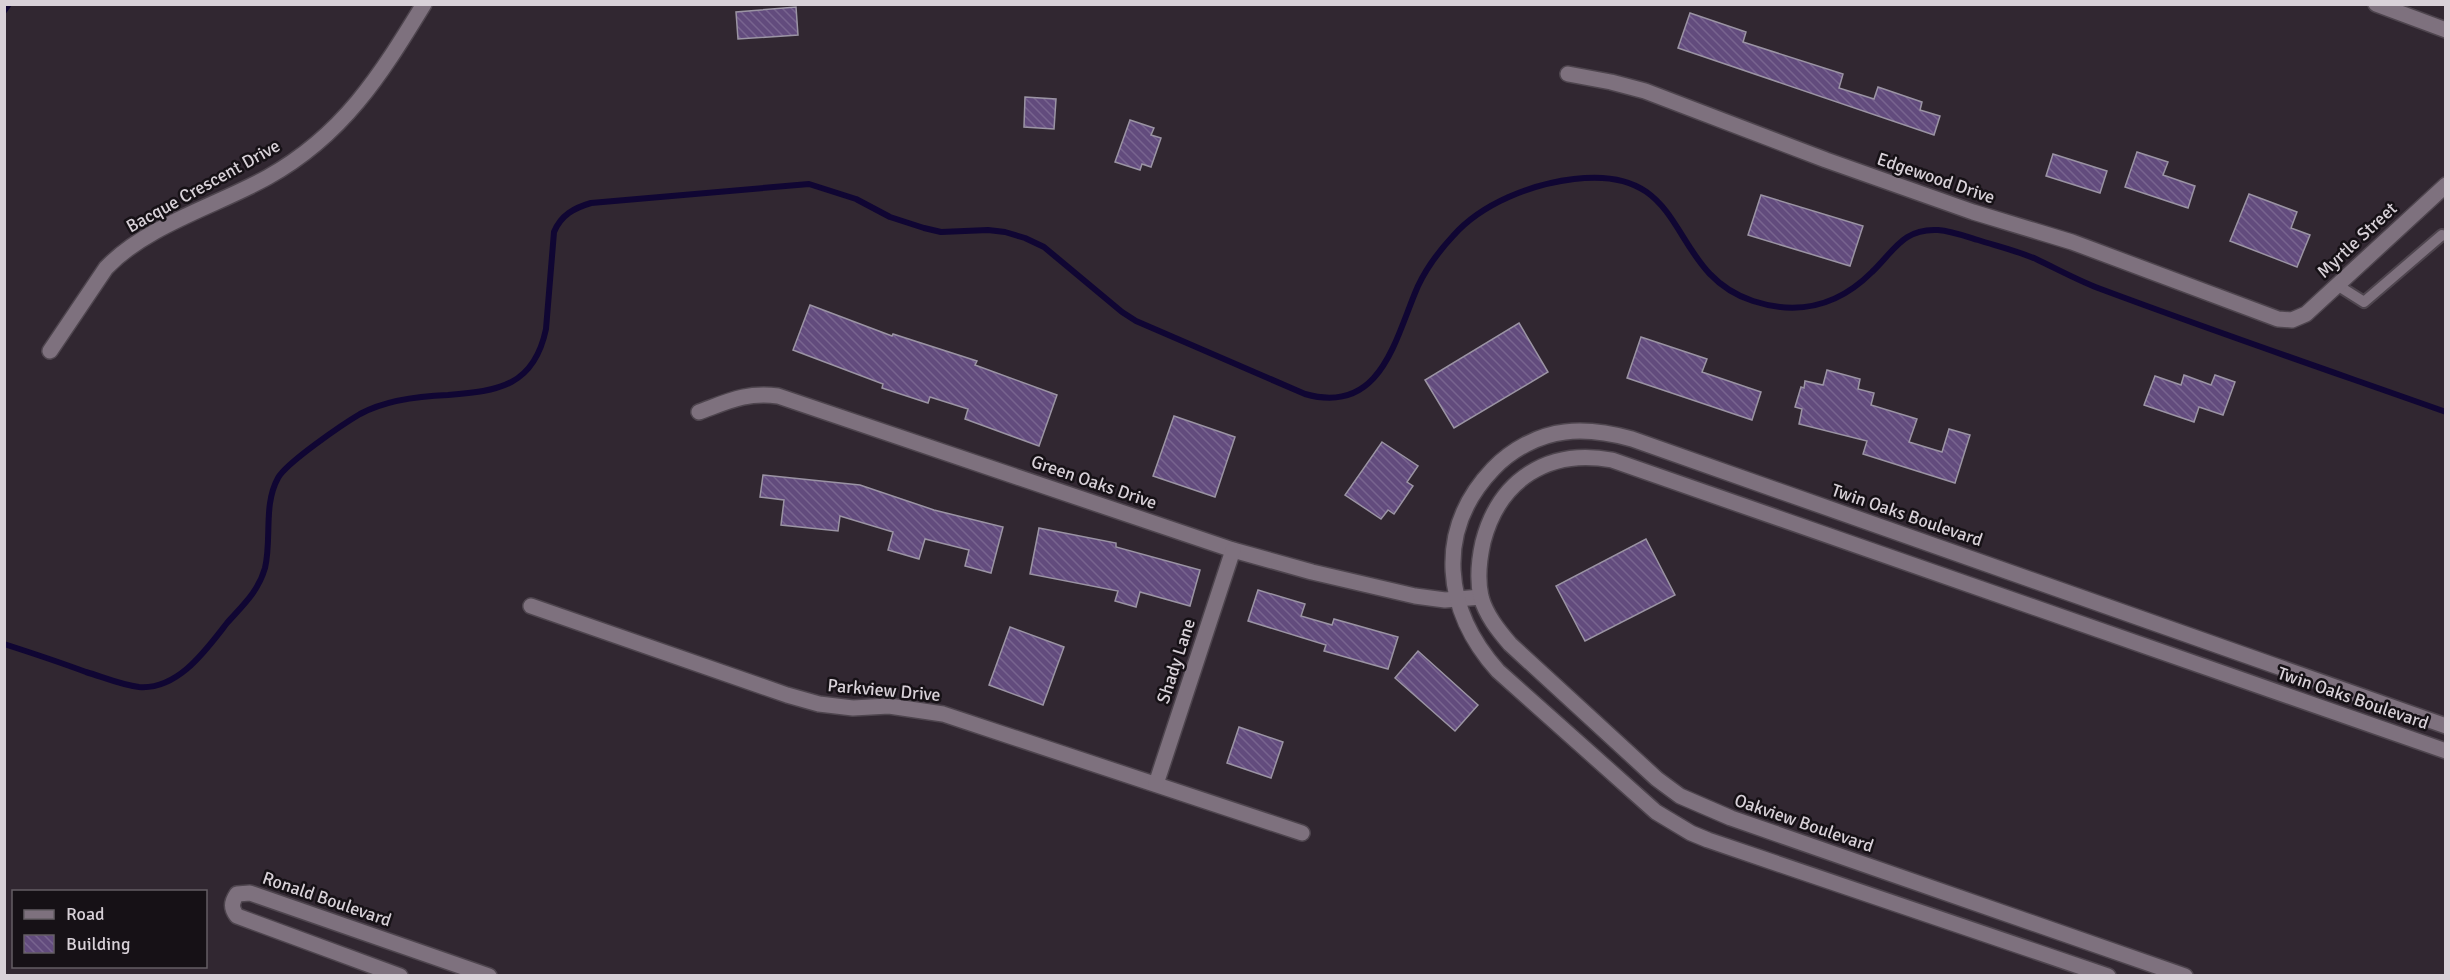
<svg xmlns="http://www.w3.org/2000/svg" width="2450" height="980" viewBox="0 0 2450 980" font-family="Signika,sans-serif">
<style>
.lines{fill:none;stroke-linecap:round;stroke-linejoin:round}
.stream{stroke:#100633;stroke-width:6}
.building{fill:url(#building-back-hatch);stroke:#9b94a4;stroke-width:1.5}
.lane-casing{stroke:#4e454e;stroke-width:14}
.street-casing{stroke:#4e454e;stroke-width:18}
.lane{stroke:#7e717e;stroke-width:10}
.street{stroke:#7e717e;stroke-width:15}
.labels{text-anchor:middle;dominant-baseline:central;stroke-width:5;stroke-linejoin:round;paint-order:stroke}
.street-label{font-size:18px;fill:#d8d1d8;stroke:#161116}
</style>
<defs>
<pattern id="building-back-hatch" width="6" height="6" patternUnits="userSpaceOnUse" patternTransform="scale(1.5)"><rect width="6" height="6" fill="#624b7d"/><path d="M-1 5l2 2M0 0l6 6M5-1l2 2" fill="none" stroke="#78648f"/></pattern>
</defs>
<rect width="100%" height="100%" fill="#312731"/>
<g class="lines">
<g class="stream">
<polyline points="4,11 9,4"/>
<path d="M4,644c28,9 55,18 82,28 17,5 35,13 53,15 39,3 67,-37 88,-64 16,-18 31,-31 38,-55 7,-29 -2,-63 13,-90 8,-15 65,-54 82,-64 26,-14 59,-18 88,-19 51,-4 86,-9 98,-66l8,-97c7,-17 20,-24 37,-29l218,-19 47,15 34,18 34,11 17,4 47,-2 17,2 20,6 19,9 78,65 14,9 169,73c77,22 90,-56 113,-108 8,-17 22,-36 35,-50 29,-33 79,-52 121,-57 119,-15 90,93 179,122 46,15 85,5 119,-29 22,-21 31,-44 66,-42 13,1 27,6 40,10 19,6 40,11 58,19 21,10 41,21 62,29 115,43 232,83 348,124"/>
</g>
</g>
<g class="building">
<polygon points="796,7 798,35 738,39 736,12"/>
<polygon points="1690,13 1746,32 1743,42 1843,74 1839,88 1874,99 1878,87 1922,102 1920,110 1940,116 1934,135 1678,48"/>
<polygon points="1025,97 1056,99 1054,129 1024,127"/>
<polygon points="1130,120 1154,128 1151,135 1161,138 1151,167 1142,164 1140,170 1115,162"/>
<polygon points="2137,152 2168,162 2163,175 2195,186 2188,208 2125,187"/>
<polygon points="2053,154 2107,171 2100,193 2046,176"/>
<polygon points="2249,194 2297,212 2291,228 2310,235 2297,267 2230,241"/>
<polygon points="1761,195 1863,226 1850,266 1748,235"/>
<polygon points="810,305 892,336 893,334 977,361 975,365 1057,395 1039,446 965,419 968,409 930,397 928,403 882,388 883,384 793,350"/>
<polygon points="1519,323 1548,372 1454,428 1425,380"/>
<polygon points="1641,337 1707,359 1702,372 1761,392 1752,420 1627,378"/>
<polygon points="1827,370 1860,379 1858,389 1874,393 1871,405 1917,419 1909,442 1942,452 1949,429 1970,435 1955,483 1863,454 1867,441 1799,424 1802,409 1795,407 1801,387 1804,388 1805,381 1823,385"/>
<polygon points="2184,375 2211,385 2215,375 2235,382 2223,415 2199,407 2194,422 2144,405 2155,376 2181,385"/>
<polygon points="1174,416 1235,437 1215,497 1153,476"/>
<polygon points="1382,442 1418,466 1407,482 1413,486 1394,514 1388,510 1381,519 1345,495"/>
<polygon points="763,475 860,485 934,510 1003,527 991,573 965,566 969,550 925,539 919,559 888,550 893,532 840,516 838,531 781,525 784,500 760,497"/>
<polygon points="1039,528 1116,543 1116,547 1200,570 1190,606 1140,592 1136,607 1115,601 1118,591 1030,574"/>
<polygon points="1646,539 1675,595 1585,641 1556,586"/>
<polygon points="1258,590 1305,604 1301,616 1332,625 1334,619 1398,637 1388,669 1324,651 1326,645 1248,621"/>
<polygon points="1010,627 1064,647 1043,705 989,685"/>
<polygon points="1418,651 1478,705 1455,731 1395,678"/>
<polygon points="1239,727 1283,742 1271,778 1227,763"/>
</g>
<g class="lines">
<g class="lane-casing">
<polyline id="lane" points="2337,285 2364,302 2442,235 2446,236"/>
</g>
<g class="street-casing">
<g id="street">
<polyline points="2376,4 2446,30"/>
<polyline points="1568,74 1611,82 1645,91 1826,160 1973,212 2072,242 2278,319 2292,320 2306,314 2446,185"/>
<path d="M50,351l56,-83c41,-43 110,-62 162,-91 75,-42 112,-101 156,-173"/>
<path d="M699,412c30,-11 47,-20 79,-16l455,154 79,22 103,24 30,4 36,-3"/>
<polyline points="531,606 787,695 819,704 853,708 889,706 943,714 1302,833"/>
<polyline points="1156,784 1233,550"/>
<path d="M400,976l-163,-60c-6,-8 -6,-13 0,-22l13,-1 239,83"/>
<path d="M2108,976l-400,-136 -17,-7 -35,-21 -158,-141c-54,-60 -64,-140 -5,-202 18,-19 45,-34 72,-37 23,-3 45,1 67,7l814,287"/>
<path d="M2185,976l-454,-158 -51,-22 -23,-17 -147,-135c-12,-14 -24,-29 -29,-47 -4,-18 -2,-37 2,-55 16,-62 65,-94 129,-82l834,291"/>
</g>
</g>
<use href="#lane" class="lane"/>
<use href="#street" class="street"/>
</g>
<g class="labels">
<g class="street-label">
<text transform="translate(1936 178) rotate(19)">Edgewood Drive</text>
<text transform="translate(203 186) rotate(-29)">Bacque Crescent Drive</text>
<text transform="translate(2357 240) rotate(-43)">Myrtle Street</text>
<text transform="translate(1094 482) rotate(19)">Green Oaks Drive</text>
<text transform="translate(1907 515) rotate(19)">Twin Oaks Boulevard</text>
<text transform="translate(1176 661) rotate(-72)">Shady Lane</text>
<text transform="translate(884 690) rotate(5)">Parkview Drive</text>
<text transform="translate(2353 698) rotate(19)">Twin Oaks Boulevard</text>
<text transform="translate(1804 823) rotate(19)">Oakview Boulevard</text>
<text transform="translate(327 899) rotate(19)">Ronald Boulevard</text>
</g>
</g>
<rect width="2450" height="980" fill="none" stroke="#d8d1d8" stroke-width="12"/>
<rect x="12" y="890" width="195" height="78" fill="#161116" stroke="#645e64" stroke-width="1.5"/>
<rect x="24" y="910" width="30" height="9" fill="#7e717e" stroke="#645e64" stroke-width="1.5"/>
<text x="66" y="920" font-size="18" fill="#d8d1d8">Road</text>
<rect x="24" y="935" width="30" height="18" fill="url(#building-back-hatch)" stroke="#645e64" stroke-width="1.5"/>
<text x="66" y="950" font-size="18" fill="#d8d1d8">Building</text>
</svg>
